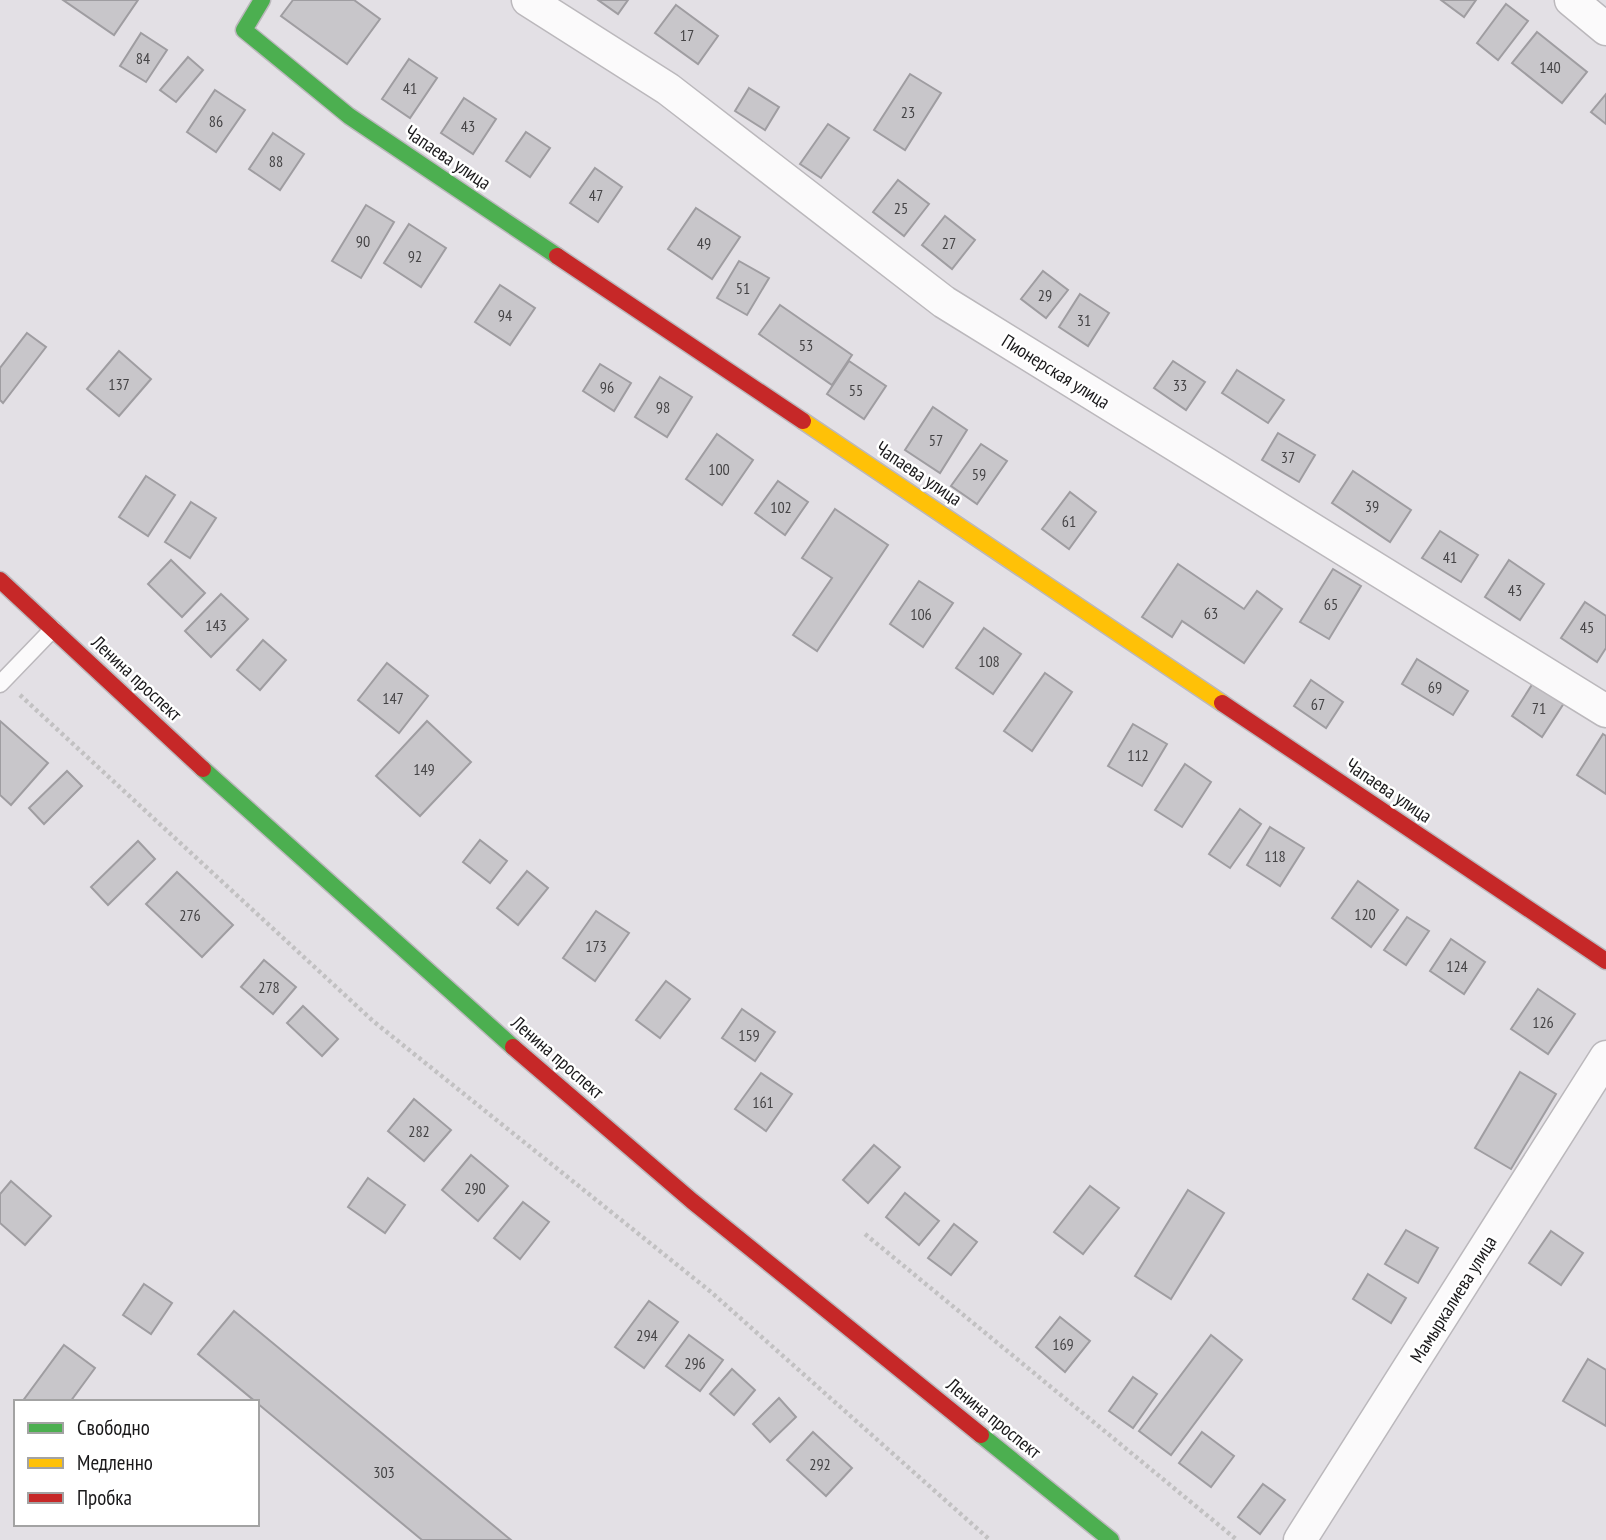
<svg xmlns="http://www.w3.org/2000/svg" width="1606" height="1540" viewBox="0 0 1606 1540" font-family="'PT Sans Narrow',sans-serif">
<style>
.building{fill:#c8c6ca;stroke:#9f9da1;stroke-width:2}
.lines{fill:none;stroke-linecap:round;stroke-linejoin:round}
.lane-casing{stroke:#bbb8bc;stroke-width:19}
.street-casing{stroke:#bbb8bc;stroke-width:35}
.fast-casing{stroke:#bbb8bc;stroke-width:19}
.slow-casing{stroke:#bbb8bc;stroke-width:19}
.jam-casing{stroke:#bbb8bc;stroke-width:19}
.path{stroke:#c2c1c2;stroke-width:4.5;stroke-dasharray:3.5 3.5;stroke-linecap:butt}
.lane{stroke:#fbfafb;stroke-width:16}
.street{stroke:#fbfafb;stroke-width:32}
.fast{stroke:#4caf50;stroke-width:16}
.slow{stroke:#ffc107;stroke-width:16}
.jam{stroke:#c62828;stroke-width:16}
.labels{text-anchor:middle;dominant-baseline:central;stroke-width:5;stroke-linejoin:round;paint-order:stroke}
.number-label{font-size:16px;fill:#454446}
.street-label{font-size:19px;fill:#19181a;stroke:#fff}
</style>
<rect width="100%" height="100%" fill="#e3e0e5"/>
<g class="building">
<polygon points="63,0 138,0 114,35"/>
<polygon points="293,0 354,0 380,19 347,64 281,16"/>
<polygon points="598,0 628,0 618,14"/>
<polygon points="1441,0 1476,0 1464,17"/>
<polygon points="1506,4 1528,21 1498,60 1477,43"/>
<polygon points="676,5 718,36 698,64 655,33"/>
<polygon points="1537,32 1587,72 1562,103 1512,63"/>
<polygon points="141,33 167,50 146,82 120,66"/>
<polygon points="188,57 203,70 176,102 160,90"/>
<polygon points="409,59 437,78 410,118 382,99"/>
<polygon points="910,74 941,93 905,150 874,130"/>
<polygon points="749,88 779,107 765,130 735,111"/>
<polygon points="215,90 245,110 216,152 187,132"/>
<polygon points="1606,94 1606,124 1591,112"/>
<polygon points="464,98 496,119 473,154 441,133"/>
<polygon points="828,124 849,138 821,178 800,164"/>
<polygon points="526,132 550,148 530,177 506,161"/>
<polygon points="273,133 304,154 280,190 249,169"/>
<polygon points="595,168 622,187 598,222 570,203"/>
<polygon points="898,180 929,204 904,236 873,212"/>
<polygon points="366,205 394,222 361,278 332,261"/>
<polygon points="696,208 740,237 712,279 668,249"/>
<polygon points="945,216 975,240 952,269 922,245"/>
<polygon points="409,224 446,248 421,287 384,263"/>
<polygon points="739,261 769,278 747,315 717,298"/>
<polygon points="1043,271 1068,290 1046,318 1021,299"/>
<polygon points="500,285 535,308 510,345 475,322"/>
<polygon points="1080,294 1109,313 1088,346 1059,327"/>
<polygon points="780,305 852,355 832,385 759,334"/>
<polygon points="27,333 46,347 3,403 0,400 0,368"/>
<polygon points="119,351 151,379 119,416 87,389"/>
<polygon points="849,361 886,386 864,419 827,394"/>
<polygon points="1173,361 1205,382 1186,410 1154,388"/>
<polygon points="600,364 631,383 614,411 583,391"/>
<polygon points="1237,370 1284,400 1268,423 1222,393"/>
<polygon points="660,377 692,397 667,437 635,417"/>
<polygon points="933,407 967,430 940,473 905,450"/>
<polygon points="1278,433 1315,455 1299,482 1262,460"/>
<polygon points="717,434 753,460 722,505 686,479"/>
<polygon points="981,444 1007,461 977,504 951,486"/>
<polygon points="1353,471 1411,510 1390,542 1332,503"/>
<polygon points="146,476 175,495 148,536 119,517"/>
<polygon points="778,481 808,502 785,535 755,513"/>
<polygon points="1070,492 1096,512 1069,549 1042,529"/>
<polygon points="191,502 216,518 190,558 165,542"/>
<polygon points="835,509 888,545 817,651 793,635 832,578 802,558"/>
<polygon points="1440,531 1478,555 1461,582 1422,558"/>
<polygon points="171,560 205,593 182,617 148,584"/>
<polygon points="1509,560 1544,584 1520,620 1485,597"/>
<polygon points="1178,564 1244,609 1257,591 1282,609 1244,663 1182,621 1172,637 1142,617"/>
<polygon points="1333,569 1361,586 1329,639 1300,622"/>
<polygon points="919,581 953,603 923,647 890,624"/>
<polygon points="221,594 248,619 211,657 185,631"/>
<polygon points="1585,602 1606,616 1606,648 1597,662 1561,638"/>
<polygon points="984,628 1021,654 993,694 956,668"/>
<polygon points="263,640 286,660 260,690 237,670"/>
<polygon points="1417,659 1468,691 1453,715 1402,684"/>
<polygon points="387,663 428,696 399,733 358,700"/>
<polygon points="1045,673 1072,692 1032,751 1004,731"/>
<polygon points="1311,680 1343,702 1326,728 1294,706"/>
<polygon points="1535,680 1566,700 1542,737 1512,716"/>
<polygon points="0,721 48,763 11,805 0,795"/>
<polygon points="427,721 471,762 420,816 376,776"/>
<polygon points="1133,724 1167,744 1142,786 1108,766"/>
<polygon points="1603,734 1606,736 1606,794 1577,775"/>
<polygon points="1185,764 1211,782 1182,827 1155,810"/>
<polygon points="67,771 82,786 44,824 29,808"/>
<polygon points="1240,809 1261,824 1230,868 1209,854"/>
<polygon points="1270,827 1304,848 1280,886 1247,865"/>
<polygon points="480,840 507,861 490,883 463,862"/>
<polygon points="138,841 155,859 108,905 91,887"/>
<polygon points="527,871 548,888 518,925 497,908"/>
<polygon points="177,872 233,925 202,957 146,904"/>
<polygon points="1358,881 1398,910 1371,947 1332,918"/>
<polygon points="596,911 629,933 595,981 563,958"/>
<polygon points="1407,917 1429,931 1406,965 1384,950"/>
<polygon points="1451,939 1485,962 1464,994 1430,971"/>
<polygon points="264,960 296,987 273,1014 241,987"/>
<polygon points="666,981 690,999 660,1038 636,1020"/>
<polygon points="1538,989 1575,1014 1548,1054 1511,1029"/>
<polygon points="303,1006 338,1039 322,1056 287,1023"/>
<polygon points="742,1009 775,1032 755,1061 722,1038"/>
<polygon points="1520,1072 1556,1094 1511,1169 1475,1148"/>
<polygon points="761,1073 792,1094 766,1131 735,1109"/>
<polygon points="414,1099 451,1130 424,1161 388,1131"/>
<polygon points="874,1145 900,1167 868,1203 843,1180"/>
<polygon points="471,1155 508,1186 478,1221 442,1190"/>
<polygon points="368,1178 405,1205 385,1233 348,1207"/>
<polygon points="11,1181 51,1216 25,1245 0,1223 0,1194"/>
<polygon points="1090,1186 1119,1208 1083,1254 1054,1232"/>
<polygon points="1188,1190 1224,1213 1171,1299 1135,1276"/>
<polygon points="905,1193 939,1221 919,1245 886,1217"/>
<polygon points="523,1202 549,1222 520,1259 494,1238"/>
<polygon points="954,1224 977,1242 951,1275 928,1258"/>
<polygon points="1406,1230 1438,1248 1418,1283 1385,1264"/>
<polygon points="1551,1231 1583,1253 1561,1285 1529,1263"/>
<polygon points="1368,1274 1406,1298 1391,1323 1353,1299"/>
<polygon points="144,1284 172,1303 151,1334 123,1315"/>
<polygon points="649,1301 678,1322 644,1368 615,1347"/>
<polygon points="234,1311 511,1540 422,1540 198,1354"/>
<polygon points="1060,1317 1090,1341 1065,1372 1036,1347"/>
<polygon points="689,1335 723,1360 700,1391 666,1366"/>
<polygon points="1211,1335 1242,1360 1171,1455 1139,1431"/>
<polygon points="64,1345 95,1368 70,1402 22,1402"/>
<polygon points="1588,1359 1606,1370 1606,1426 1563,1401"/>
<polygon points="732,1369 755,1390 734,1415 710,1394"/>
<polygon points="1133,1377 1157,1394 1133,1428 1109,1411"/>
<polygon points="779,1398 796,1417 770,1442 753,1424"/>
<polygon points="813,1432 852,1468 826,1496 787,1460"/>
<polygon points="1202,1432 1234,1456 1211,1487 1179,1463"/>
<polygon points="1263,1484 1285,1500 1260,1534 1238,1517"/>
</g>
<g class="lines">
<g class="lane-casing">
<polyline id="lane" points="0,684 53,629"/>
</g>
<g class="street-casing">
<g id="street">
<polyline points="528,0 668,89 944,302 1606,711"/>
<polyline points="1571,0 1606,29"/>
<polyline points="1300,1540 1606,1057"/>
</g>
</g>
<g class="fast-casing">
<g id="fast">
<polyline points="262,0 244,30 349,116 557,256"/>
<polyline points="203,769 513,1047"/>
<polyline points="981,1435 1111,1540"/>
</g>
</g>
<g class="slow-casing">
<polyline id="slow" points="803,421 1222,703"/>
</g>
<g class="jam-casing">
<g id="jam">
<polyline points="557,256 803,421"/>
<polyline points="0,580 203,769"/>
<polyline points="1222,703 1606,961"/>
<polyline points="513,1047 692,1201 981,1435"/>
</g>
</g>
<g class="path">
<polyline points="20,695 373,1021 711,1292 990,1540"/>
<polyline points="865,1234 1237,1540"/>
</g>
<use href="#lane" class="lane"/>
<use href="#street" class="street"/>
<use href="#fast" class="fast"/>
<use href="#slow" class="slow"/>
<use href="#jam" class="jam"/>
</g>
<g class="labels">
<g class="number-label">
<text x="687" y="35">17</text>
<text x="143" y="58">84</text>
<text x="1550" y="67">140</text>
<text x="410" y="88">41</text>
<text x="908" y="112">23</text>
<text x="216" y="121">86</text>
<text x="468" y="126">43</text>
<text x="276" y="161">88</text>
<text x="596" y="195">47</text>
<text x="901" y="208">25</text>
<text x="363" y="241">90</text>
<text x="704" y="243">49</text>
<text x="949" y="243">27</text>
<text x="415" y="256">92</text>
<text x="743" y="288">51</text>
<text x="1045" y="295">29</text>
<text x="505" y="315">94</text>
<text x="1084" y="320">31</text>
<text x="806" y="345">53</text>
<text x="119" y="384">137</text>
<text x="1180" y="385">33</text>
<text x="607" y="387">96</text>
<text x="856" y="390">55</text>
<text x="663" y="407">98</text>
<text x="936" y="440">57</text>
<text x="1288" y="457">37</text>
<text x="719" y="469">100</text>
<text x="979" y="474">59</text>
<text x="1372" y="506">39</text>
<text x="781" y="507">102</text>
<text x="1069" y="521">61</text>
<text x="1450" y="557">41</text>
<text x="1515" y="590">43</text>
<text x="1331" y="604">65</text>
<text x="1211" y="613">63</text>
<text x="921" y="614">106</text>
<text x="216" y="625">143</text>
<text x="1587" y="627">45</text>
<text x="989" y="661">108</text>
<text x="1435" y="687">69</text>
<text x="393" y="698">147</text>
<text x="1318" y="704">67</text>
<text x="1539" y="708">71</text>
<text x="1138" y="755">112</text>
<text x="424" y="769">149</text>
<text x="1275" y="856">118</text>
<text x="1365" y="914">120</text>
<text x="190" y="915">276</text>
<text x="596" y="946">173</text>
<text x="1457" y="966">124</text>
<text x="269" y="987">278</text>
<text x="1543" y="1022">126</text>
<text x="749" y="1035">159</text>
<text x="763" y="1102">161</text>
<text x="419" y="1131">282</text>
<text x="475" y="1188">290</text>
<text x="647" y="1335">294</text>
<text x="1063" y="1344">169</text>
<text x="695" y="1363">296</text>
<text x="820" y="1464">292</text>
<text x="384" y="1472">303</text>
</g>
<g class="street-label">
<text transform="translate(448 157) rotate(34)">Чапаева улица</text>
<text transform="translate(1056 371) rotate(32)">Пионерская улица</text>
<text transform="translate(919 473) rotate(34)">Чапаева улица</text>
<text transform="translate(137 678) rotate(43)">Ленина проспект</text>
<text transform="translate(1389 790) rotate(34)">Чапаева улица</text>
<text transform="translate(558 1057) rotate(41)">Ленина проспект</text>
<text transform="translate(1453 1299) rotate(-58)">Мамыркалиева улица</text>
<text transform="translate(994 1418) rotate(39)">Ленина проспект</text>
</g>
</g>
<rect x="14" y="1400" width="245" height="126" fill="#ffffff" stroke="#a3a3a3" stroke-width="2"/>
<rect x="28" y="1423" width="35" height="10" fill="#4caf50" stroke="#a3a3a3" stroke-width="2"/>
<text x="77" y="1435" font-size="21" fill="#19181a">Свободно</text>
<rect x="28" y="1458" width="35" height="10" fill="#ffc107" stroke="#a3a3a3" stroke-width="2"/>
<text x="77" y="1470" font-size="21" fill="#19181a">Медленно</text>
<rect x="28" y="1493" width="35" height="10" fill="#c62828" stroke="#a3a3a3" stroke-width="2"/>
<text x="77" y="1505" font-size="21" fill="#19181a">Пробка</text>
</svg>
